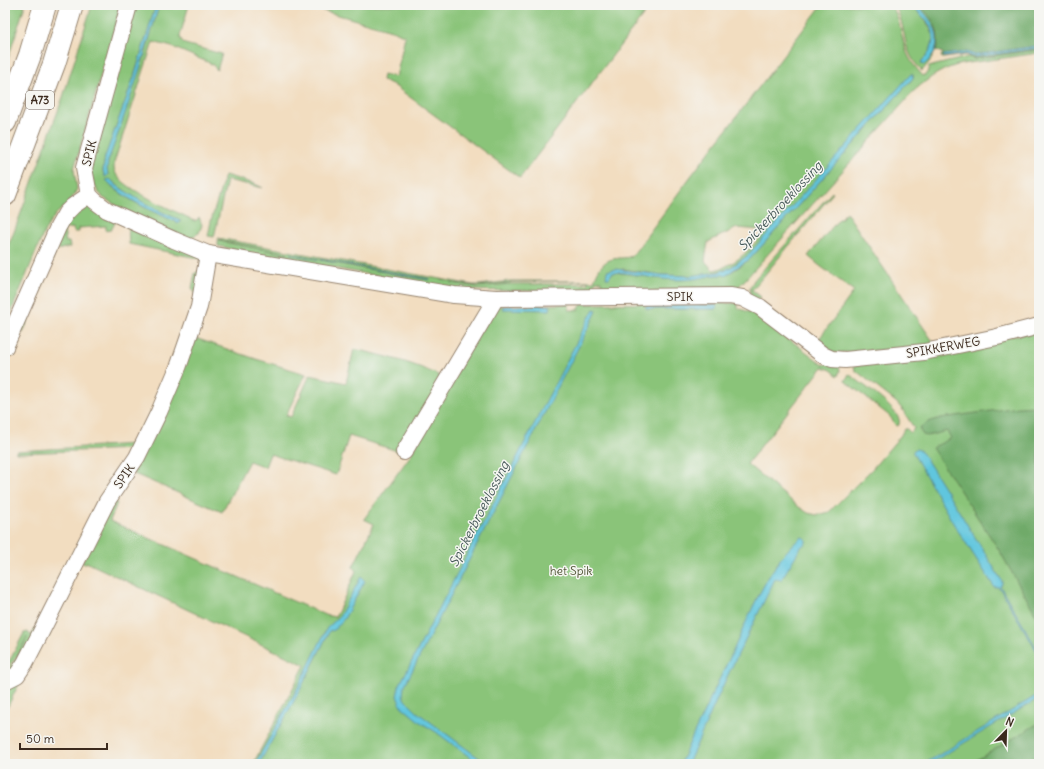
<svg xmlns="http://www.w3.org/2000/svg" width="1044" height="769" viewBox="0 0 1044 769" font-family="Delius,sans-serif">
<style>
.green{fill:#8ac479;stroke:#62774c;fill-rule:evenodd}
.forest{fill:#6faa69;stroke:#556a44}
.water{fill:#60c6de;stroke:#4e787e}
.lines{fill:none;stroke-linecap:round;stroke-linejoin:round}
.minor-casing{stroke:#96846f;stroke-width:18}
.highway-casing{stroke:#96846f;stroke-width:24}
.minor{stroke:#fff;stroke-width:16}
.highway{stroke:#fff;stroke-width:22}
.labels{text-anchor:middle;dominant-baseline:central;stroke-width:3;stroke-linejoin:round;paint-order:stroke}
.shield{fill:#f6f6f2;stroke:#73675e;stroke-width:1}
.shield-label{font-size:11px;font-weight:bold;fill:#3b2a1e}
.street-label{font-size:12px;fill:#3b2a1e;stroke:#f6f6f2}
.park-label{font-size:12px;fill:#535839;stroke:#f6f6f2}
.water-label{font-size:13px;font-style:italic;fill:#465958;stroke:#f6f6f2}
</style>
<rect width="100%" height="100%" fill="#f6f6f2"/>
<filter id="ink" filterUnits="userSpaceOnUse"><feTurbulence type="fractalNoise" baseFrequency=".025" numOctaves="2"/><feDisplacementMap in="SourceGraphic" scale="8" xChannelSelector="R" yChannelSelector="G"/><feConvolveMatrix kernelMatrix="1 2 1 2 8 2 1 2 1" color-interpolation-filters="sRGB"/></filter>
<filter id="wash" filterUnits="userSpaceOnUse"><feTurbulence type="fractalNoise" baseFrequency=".012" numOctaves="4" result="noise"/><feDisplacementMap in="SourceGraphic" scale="16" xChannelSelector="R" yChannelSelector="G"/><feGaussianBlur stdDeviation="0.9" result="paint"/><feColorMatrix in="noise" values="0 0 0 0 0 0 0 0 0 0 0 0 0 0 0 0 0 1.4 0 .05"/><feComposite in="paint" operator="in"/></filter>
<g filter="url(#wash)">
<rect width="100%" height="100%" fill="#f2ddc0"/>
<g class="green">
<polygon points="5,5 25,5 5,68"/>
<polygon points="92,5 121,5 74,169 77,189 70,202 56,214 45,230 5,327 5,252 14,232 63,97"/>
<path d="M136,5h20l-22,72 -29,80 -2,13 1,5h4l-1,-6 1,-8 37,-107 14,-49h30l-9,31c1,4 2,5 5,8l37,10 -5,16 -5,-6 -40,-17 -19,-5 -39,121c0,3 0,7 1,9 7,17 63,40 80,49l3,-2 1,-2 3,8 -3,8 -9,5c-30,-11 -61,-24 -88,-41v-1c-8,-8 -10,-16 -12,-27zM111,180c20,18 45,30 69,40v2l-1,1c-24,-10 -49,-21 -69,-38z"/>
<polygon points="303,5 651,5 520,178 392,84 382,80 383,74 396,77 405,36 395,31"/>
<path d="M822,5h69c9,13 10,30 15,45 3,10 10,18 17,26l4,-3 2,-6 7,-2 32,-8 6,2 63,-10 -1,-4 3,-1v9l-77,11c-19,4 -32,13 -47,26l-171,191 -7,7 -9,4h-123l-4,-11h-5l-2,11 -136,-2 -170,-30 -70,-14v-5l70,13 -70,-14v-2l255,47h5l32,-4h84c3,-9 8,-20 19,-22 6,-2 13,0 19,-3l59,-80zM913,75v3l-163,181c-8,5 -16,13 -25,15 -4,1 -9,1 -13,1l-53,3 -45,-6 -4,2 -2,4 -1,-5 16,-4 39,6 28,1 12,-1 26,-6 19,-13zM737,228l24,2 4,1c-11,13 -22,27 -37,34 -5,3 -10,4 -15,5l-8,-9 3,-19zM291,254l139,26 -80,-14zM588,281v3h-78l-32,3 -27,-4 27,3 32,-3 1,-1z"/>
<path d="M894,5h18c18,20 32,33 9,57l3,3c22,-26 13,-37 -7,-60h2c5,4 10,9 13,14 13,21 4,36 -10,52 -6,-6 -11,-13 -14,-21 -5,-15 -5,-32 -14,-45z"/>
<polygon points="225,175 255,184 263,188 227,180 214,237 208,236 211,221"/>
<polygon points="832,192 833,193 752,290 761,297 757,300 750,295 750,288 754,280"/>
<path d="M87,207h3l25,15c-2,6 -3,7 -9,9v-5l-27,2v4h-5l-1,-4 -9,1 2,13h3l1,5 -14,3 -33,83 -5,-6 41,-94 22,-25z"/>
<polygon points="846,212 934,343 933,347 834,353 813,341 814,336 819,339 854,291 820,266 808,256 839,219 841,219"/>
<path d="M129,225l38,15 30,11v1c11,5 6,19 4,28h1l-5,23 -4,3 3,-12 -4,-6 3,-15 6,-3 1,-11 -73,-15 -1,-18z"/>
<path d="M738,303v5l17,6 69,51 5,-2 10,3 1,5 -2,5 -7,-6 -8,-3 -76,97 52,43 9,6 9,2 12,-3 44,-44 28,-33 3,-6h3l4,4 3,-5 -12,-19 -5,-6 -42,-33 -1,-4 185,-35v433h-781c26,-46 53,-92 74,-140l-4,5 -31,60 -42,75h-2l52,-99 -219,-103 -1,2 -3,-1 28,-63 7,3 -7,18 215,94 10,2 3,-5 18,-41 -3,-4 21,-43 -10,-5 44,-60 86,-153 75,-2v6h9l4,-6zM647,305h68l1,3 -1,1h-67l-3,-2z"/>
<path d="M195,338l61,21 50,15 -20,41 5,2 19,-42 36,8 8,-34c31,7 62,14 90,29l-40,75 -55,-17 -13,39 -66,-21 -5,13 -16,-6 -27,51 -90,-39z"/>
<path d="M849,374c13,10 44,31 50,45 1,2 0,4 0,6l-3,1 -5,-8 -4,-4 -42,-33z"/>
<path d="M134,444l1,4 -117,220 -13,9v-7c12,-6 17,-22 22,-33 -6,11 -11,24 -22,31v-4l6,-6 13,-25 4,-1 3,4 104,-187 -119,4v-2z"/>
<polygon points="43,635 5,712 5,683"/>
</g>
<g class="forest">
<path d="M919,5h120v39l-3,1 1,1 -62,9 -9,-3 -23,3 1,2 22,-3 9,3 62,-9v2l-63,9 -8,-4 -22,3h-2l-1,-2 2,-3 -7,-3c6,-20 -3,-31 -17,-45z"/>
<polygon points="1039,406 1039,620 999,550 932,448 951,438 947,431 927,436 923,435 919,429 928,422 941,418 1019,407"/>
<polygon points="1039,723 1039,764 970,764"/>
</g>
<g class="water">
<path d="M156,5h3c-15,53 -32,105 -51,156l-1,8 1,6 -3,2 -2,-6 2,-14 29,-80z"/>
<path d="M912,5h5c13,14 26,27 17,48 -2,4 -6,8 -10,12h-1l-2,-3c9,-8 16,-23 10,-35 -5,-8 -13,-15 -19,-22z"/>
<polygon points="1037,46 1037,48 974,57 966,54 944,57 943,56 944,55 966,52 975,55"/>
<path d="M911,74l2,1v3l-163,181c-6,4 -20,12 -23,16l-2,1 -1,-1c-11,-1 -20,3 -31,4 -15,2 -35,0 -50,-3 -9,-1 -21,-5 -31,-3l-3,5h-3l1,-7 8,-2 47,6 28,1 29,-4 4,-2 1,1 9,-5 14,-10z"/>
<path d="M110,179c5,6 13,11 20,15 16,11 33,19 50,26v2l-1,1c-25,-11 -54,-23 -73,-43z"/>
<polygon points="290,254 429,279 430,280"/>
<polygon points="545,305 551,306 550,310 503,309 502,308 504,306"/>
<polygon points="647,305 715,305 717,306 716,308 715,309 648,309 645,307"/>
<polygon points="594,309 597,310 595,315 404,687 403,695 405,700 417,712 487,764 479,764 436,732 420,722 401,706 397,696 399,686 590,316"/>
<polygon points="915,449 920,450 923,454 949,495 1002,581 1002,584 1000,586 1039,652 1039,655 999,587 994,587 993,585 953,523 913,453 913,451"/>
<path d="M802,537l4,2v4l-5,4 -20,33 -6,-1 -49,100 -38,85h-8c17,-38 35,-76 53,-113 16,-35 38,-92 69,-114z"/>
<polygon points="361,577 365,581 344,619 333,631 330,630 298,694 259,764 255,764 297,689 327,628 339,617"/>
<polygon points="1039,694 1039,698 929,764 924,764"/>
</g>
</g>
<g filter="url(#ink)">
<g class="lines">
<g class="minor-casing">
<g id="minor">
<polyline points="129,5 84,168 89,195 95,201 107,210 174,240 208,254 454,295 496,298 730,296 742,298 760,307 823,355 832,359 845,360 924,352 997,337 1039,326"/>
<polyline points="5,347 58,227 66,213 73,206 89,195"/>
<polyline points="404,452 496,298"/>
<polyline points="5,681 17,675 25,663 39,636 107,501 137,457 159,412 179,365 199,307 208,254"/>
</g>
</g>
<g class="highway-casing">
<g id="highway">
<polyline points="5,122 30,55 45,5"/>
<polyline points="5,195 54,64 72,5"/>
</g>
</g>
<use href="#minor" class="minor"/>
<use href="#highway" class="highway"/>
</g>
</g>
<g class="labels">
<rect class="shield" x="26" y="91" width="28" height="18" rx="3"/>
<g class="shield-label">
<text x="40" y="100">A73</text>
</g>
<g class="street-label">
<text transform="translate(89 153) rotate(-76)">SPIK</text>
<text x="680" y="296">SPIK</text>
<text transform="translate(943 347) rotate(-10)">SPIKKERWEG</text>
<text transform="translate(124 476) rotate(-56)">SPIK</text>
</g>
<g class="park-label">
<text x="571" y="570">het Spik</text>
</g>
<g class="water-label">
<text transform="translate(780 206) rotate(-47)">Spickerbroeklossing</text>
<text transform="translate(479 514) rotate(-63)">Spickerbroeklossing</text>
</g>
</g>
<rect width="1044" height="769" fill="none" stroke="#f6f6f2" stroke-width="20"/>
<g transform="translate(1006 731) rotate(23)" stroke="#f6f6f2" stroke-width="3" paint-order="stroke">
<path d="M0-3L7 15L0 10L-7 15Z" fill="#3b2a1e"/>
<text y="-6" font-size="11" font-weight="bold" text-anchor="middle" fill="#3b2a1e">N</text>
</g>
<path d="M20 743v6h87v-6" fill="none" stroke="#3b2a1e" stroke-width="2"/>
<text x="26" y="743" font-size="12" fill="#3b2a1e" stroke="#f6f6f2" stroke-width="3" paint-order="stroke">50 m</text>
</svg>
